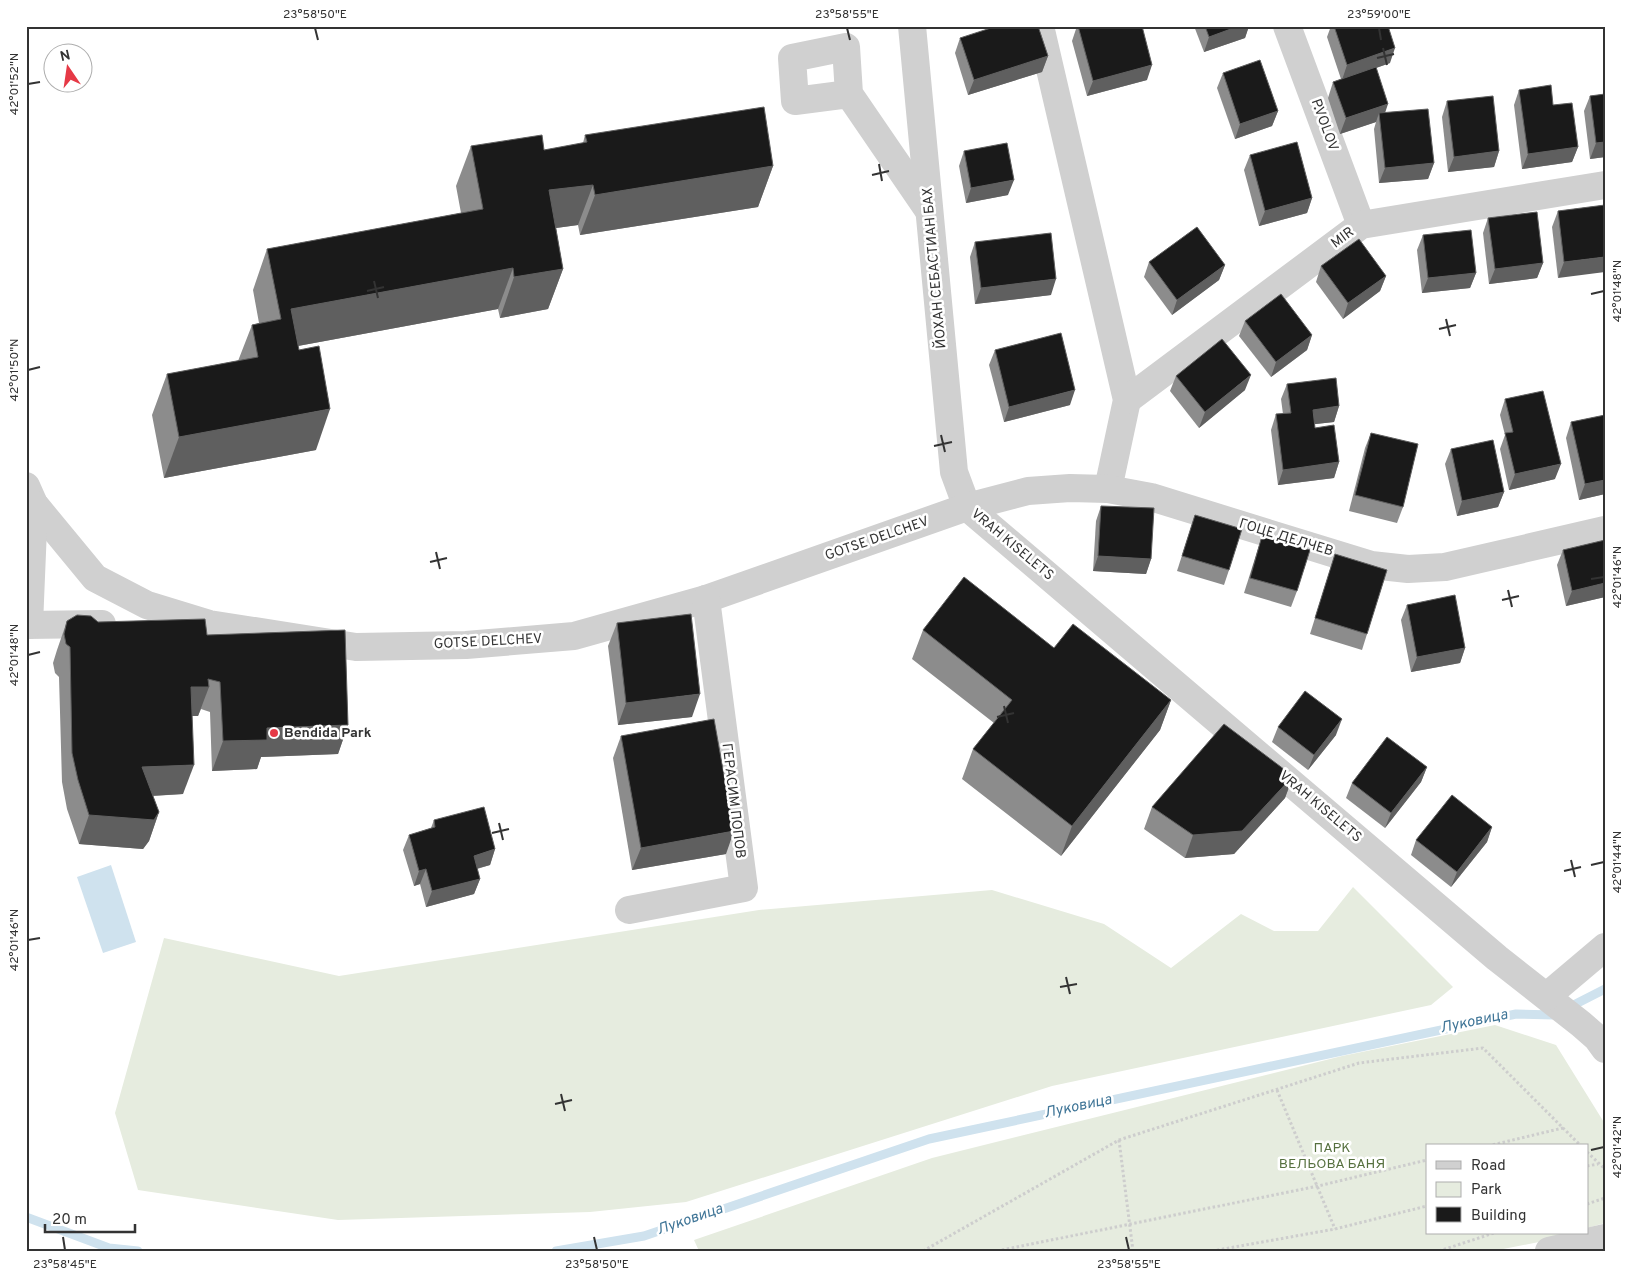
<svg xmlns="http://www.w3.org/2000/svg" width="1631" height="1277" viewBox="0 0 1631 1277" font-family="Overpass,sans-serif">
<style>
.green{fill:#e6ecdf}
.water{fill:#cfe2ee}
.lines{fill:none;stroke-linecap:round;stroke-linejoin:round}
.stream{stroke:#cfe2ee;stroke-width:9}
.path{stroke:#cdcdcd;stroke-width:3;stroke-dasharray:2.5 2.5;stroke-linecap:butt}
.minor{stroke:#d0d0d0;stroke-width:28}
.wall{fill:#8c8c8c}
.shaded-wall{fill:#5f5f5f}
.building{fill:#1a1a1a;stroke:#5f5f5f}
.ticks{fill:none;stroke:#333;stroke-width:2}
.poi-dot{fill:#e63946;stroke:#fff;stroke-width:2}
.labels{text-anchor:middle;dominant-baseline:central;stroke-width:5;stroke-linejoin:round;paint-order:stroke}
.street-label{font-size:14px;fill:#333;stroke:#fff}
.poi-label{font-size:14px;font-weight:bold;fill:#333;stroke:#fff;text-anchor:start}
.park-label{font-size:14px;fill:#56703f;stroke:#fff}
.water-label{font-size:15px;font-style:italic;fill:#3f7597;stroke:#fff}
.neatline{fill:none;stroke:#333;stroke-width:2}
.ticks-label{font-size:12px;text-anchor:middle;fill:#333}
</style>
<rect width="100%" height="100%" fill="#fff"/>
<g class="green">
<polygon points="1353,887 1453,987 1431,1005 1052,1086 686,1202 590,1212 338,1220 138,1190 115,1113 164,938 339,976 759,910 992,890 1104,924 1171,968 1241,914 1274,931 1318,931"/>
<polygon points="1495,1025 1556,1045 1605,1124 1605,1223 1587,1228 1587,1146 1427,1146 1427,1233 1572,1233 1549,1240 1493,1251 699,1251 694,1240 932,1158 1342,1056"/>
</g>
<polygon class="water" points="111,865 136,942 103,953 77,877"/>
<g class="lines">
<g class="stream">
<polyline points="26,1217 109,1248 138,1251"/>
<polyline points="556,1251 644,1236 929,1139 1516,1014 1554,1015 1605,989"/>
</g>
<g class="path">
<polyline points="1277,1090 1335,1229"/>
<polyline points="1119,1140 1133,1251"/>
<polyline points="1488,1146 1563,1128"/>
<polyline points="1587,1152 1605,1169"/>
<polyline points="1587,1166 1598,1164"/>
<polyline points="1587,1204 1605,1198"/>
<polyline points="923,1251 1119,1140 1359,1063 1483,1048 1581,1146"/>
<polyline points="997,1251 1318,1186 1427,1160"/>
<polyline points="1212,1251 1335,1229 1427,1206"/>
<polyline points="1439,1251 1494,1233"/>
</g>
<g class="minor">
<polyline points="912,26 954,472 967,507 1497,958 1581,1024 1597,1038 1605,1049"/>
<polyline points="1040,26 1127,400 1108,489"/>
<polyline points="1287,26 1361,225"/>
<polyline points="849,94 846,47 792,58 795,101 849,94 927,208"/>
<polyline points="1127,400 1361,225 1605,185"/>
<polyline points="26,486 34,504 95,578 147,605 209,624 356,647 466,645 574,636 706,599 967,507 1028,491 1070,488 1108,489 1151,497 1371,565 1408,569 1445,567 1605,530"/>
<polyline points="26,625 102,624"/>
<polyline points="29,625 34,504"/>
<polyline points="629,910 744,888 706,599"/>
<polyline points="1547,996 1605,947"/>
<polyline points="1549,1251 1605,1238"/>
</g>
</g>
<g class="wall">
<polygon points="1077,26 1142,26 1147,80 1087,96 1072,41"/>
<polygon points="1194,26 1249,26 1245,38 1204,52"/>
<polygon points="1331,26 1388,26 1390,63 1376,68 1385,113 1434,163 1428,179 1379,183 1374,129 1376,122 1340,134 1328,98 1333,82 1341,79 1327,37"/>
<polygon points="960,38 1048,56 1042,72 968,95 955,53"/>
<polygon points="1223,73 1278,111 1272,126 1235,139 1217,88"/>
<polygon points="1519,90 1553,105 1578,147 1572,162 1522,169 1514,105"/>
<polygon points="1605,94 1605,157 1590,159 1584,111 1590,96"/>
<polygon points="1447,101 1499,151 1494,167 1448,172 1442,117"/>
<polygon points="585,135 773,166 758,207 580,235 578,225 556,228 563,269 548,309 500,318 498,309 298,346 316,450 164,478 152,415 167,374 238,361 252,325 259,323 253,290 267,249 461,213 456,186 471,146 544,150 583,143"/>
<polygon points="964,151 1008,195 966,203 959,166"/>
<polygon points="1250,155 1312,198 1307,213 1259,226 1244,170"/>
<polygon points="1605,205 1558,278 1552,227 1558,211"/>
<polygon points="1488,218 1543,263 1537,278 1489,284 1483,233"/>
<polygon points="1423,235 1476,273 1470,288 1422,293 1417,250"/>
<polygon points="975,242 1051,295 975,304 970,257"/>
<polygon points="1149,262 1225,265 1219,280 1172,315 1144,277"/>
<polygon points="1321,266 1386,276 1380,291 1343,319 1316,282"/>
<polygon points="1245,321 1312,335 1307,350 1271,377 1239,336"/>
<polygon points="995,350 1070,405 1004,422 989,365"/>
<polygon points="1176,376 1245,390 1199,428 1170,391"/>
<polygon points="1287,384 1339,406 1334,422 1315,424 1315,428 1339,462 1334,478 1278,485 1271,430 1276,414 1283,414 1281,399"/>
<polygon points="1505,399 1555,479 1509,490 1500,449 1505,435 1500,415"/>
<polygon points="1605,415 1605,494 1579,500 1566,438 1571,422"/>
<polygon points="1371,433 1403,507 1397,523 1349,511 1365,448"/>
<polygon points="1451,449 1504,492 1498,507 1457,516 1445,464"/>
<polygon points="1101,506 1151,559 1146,574 1093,571 1096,521"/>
<polygon points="1195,515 1229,570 1224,585 1177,571"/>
<polygon points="1262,536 1297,591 1291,607 1244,593"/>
<polygon points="1605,540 1605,597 1566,606 1557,565 1563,550"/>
<polygon points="1335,554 1367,634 1362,650 1310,634"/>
<polygon points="1407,605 1465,648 1460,663 1411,672 1401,620"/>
<polygon points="67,621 98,622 207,635 348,725 338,754 261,757 257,769 212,771 210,712 201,709 198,716 192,716 183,794 153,796 159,812 149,841 143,849 79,844 67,809 62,782 59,677 55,673 53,663 57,650"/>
<polygon points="617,623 692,717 618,725 608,646"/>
<polygon points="923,630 1054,648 1171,700 1160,730 1061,856 962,779 973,749 994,723 912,659"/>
<polygon points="1278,727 1336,735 1308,770 1272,742"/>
<polygon points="621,736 726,854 632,870 613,758"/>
<polygon points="1427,767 1421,782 1385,828 1346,798 1352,783"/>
<polygon points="1293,776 1285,798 1234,854 1185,858 1144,829 1152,807"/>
<polygon points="434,820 495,849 490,865 477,869 480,879 474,894 426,907 420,884 414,886 403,850 409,835 431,828"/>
<polygon points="1492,827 1487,842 1451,887 1411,855 1416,840"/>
</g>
<g class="shaded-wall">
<polygon points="1239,26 1249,26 1245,38 1204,52 1209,37"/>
<polygon points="1395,48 1390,63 1342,80 1347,65"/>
<polygon points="1048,56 1042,72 968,95 974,80"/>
<polygon points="1152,65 1147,80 1087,96 1093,81"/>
<polygon points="1388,104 1383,119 1379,113 1376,122 1340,134 1346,118"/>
<polygon points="1278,111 1272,126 1235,139 1240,124"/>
<polygon points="1605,142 1605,157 1590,159 1596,143"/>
<polygon points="1578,147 1572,162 1522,169 1528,154"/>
<polygon points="1499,151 1494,167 1448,172 1454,157"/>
<polygon points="1434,163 1428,179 1379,183 1385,168"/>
<polygon points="773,166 758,207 580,235 595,195"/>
<polygon points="1014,180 1008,195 966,203 971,188"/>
<polygon points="593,185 578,225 534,231 549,190"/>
<polygon points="1312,198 1307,213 1259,226 1265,211"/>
<polygon points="1605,257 1605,272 1558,278 1564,262"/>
<polygon points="1543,263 1537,278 1489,284 1495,269"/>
<polygon points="1225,265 1219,280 1172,315 1177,300"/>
<polygon points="513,268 498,309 276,350 291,309"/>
<polygon points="563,269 548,309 500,318 514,277"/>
<polygon points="1476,273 1470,288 1422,293 1428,278"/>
<polygon points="1386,276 1380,291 1343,319 1348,303"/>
<polygon points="1056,279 1051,295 975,304 981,288"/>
<polygon points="1312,335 1307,350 1271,377 1276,362"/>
<polygon points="1251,375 1245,390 1199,428 1205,412"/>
<polygon points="1075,390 1070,405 1004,422 1009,407"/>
<polygon points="1339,406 1334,422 1307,425 1313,410"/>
<polygon points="330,409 316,450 164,478 179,437"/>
<polygon points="1339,462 1334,478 1278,485 1283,470"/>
<polygon points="1561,464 1555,479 1509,490 1515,474"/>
<polygon points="1605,480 1605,494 1579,500 1585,484"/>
<polygon points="1504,492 1498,507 1457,516 1462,501"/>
<polygon points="1098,556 1151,559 1146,574 1093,571"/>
<polygon points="1605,583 1605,597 1566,606 1572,591"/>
<polygon points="1465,648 1460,663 1411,672 1417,657"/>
<polygon points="191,687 209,687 198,716 181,716"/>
<polygon points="700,694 692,717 618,725 626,703"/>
<polygon points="1171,700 1160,730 1061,856 1072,826"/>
<polygon points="1342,719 1336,735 1308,770 1314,755"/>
<polygon points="348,725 338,754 261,757 257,769 212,771 223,741 267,728"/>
<polygon points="194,765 183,794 131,797 142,767"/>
<polygon points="1427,767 1421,782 1385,828 1391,813"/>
<polygon points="1293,776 1285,798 1234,854 1185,858 1193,835"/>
<polygon points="159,812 149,841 143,849 79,844 89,815"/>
<polygon points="1492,827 1487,842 1451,887 1457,872"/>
<polygon points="734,831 726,854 632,870 641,848"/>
<polygon points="495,849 490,865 468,871 474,856"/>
<polygon points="426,869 420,884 414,886 419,871"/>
<polygon points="480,879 474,894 426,907 432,891"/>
</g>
<g class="building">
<polygon points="997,26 1038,26 1048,56 974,80 960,38"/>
<polygon points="1078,26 1142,26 1152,65 1093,81"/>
<polygon points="1205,26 1239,26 1209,37"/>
<polygon points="1334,26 1388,26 1395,48 1347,65"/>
<polygon points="1260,60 1278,111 1240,124 1223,73"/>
<polygon points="1376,67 1388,104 1346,118 1333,82"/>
<polygon points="1551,85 1553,105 1572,103 1578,147 1528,154 1519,90"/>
<polygon points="1605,94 1605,142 1596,143 1590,96"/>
<polygon points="1493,96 1499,151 1454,157 1447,101"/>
<polygon points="764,107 773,166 595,195 593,185 549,190 563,269 514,277 513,268 291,309 299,350 319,346 330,409 179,437 167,374 258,357 252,325 281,319 267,249 483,209 471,146 542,135 544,150 587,142 585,135"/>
<polygon points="1428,109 1434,163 1385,168 1379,113"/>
<polygon points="1297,142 1312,198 1265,211 1250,155"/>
<polygon points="1007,143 1014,180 971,188 964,151"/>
<polygon points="1605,205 1605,257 1564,262 1558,211"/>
<polygon points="1537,212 1543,263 1495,269 1488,218"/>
<polygon points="1197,227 1225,265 1177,300 1149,262"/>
<polygon points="1471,230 1476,273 1428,278 1423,235"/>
<polygon points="1051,233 1056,279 981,288 975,242"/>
<polygon points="1359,239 1386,276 1348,303 1321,266"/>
<polygon points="1281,294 1312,335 1276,362 1245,321"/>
<polygon points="1061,333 1075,390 1009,407 995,350"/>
<polygon points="1222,339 1251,375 1205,412 1176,376"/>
<polygon points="1336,378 1339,406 1313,410 1315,428 1334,425 1339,462 1283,470 1276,414 1291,413 1287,384"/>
<polygon points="1543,391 1561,464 1515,474 1505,433 1513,432 1505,399"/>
<polygon points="1605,415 1605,480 1585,484 1571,422"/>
<polygon points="1371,433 1418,444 1403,507 1355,495"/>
<polygon points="1493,440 1504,492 1462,501 1451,449"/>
<polygon points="1101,506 1154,508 1151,559 1098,556"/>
<polygon points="1195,515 1242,529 1229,570 1182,556"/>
<polygon points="1262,536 1310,550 1297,591 1250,578"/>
<polygon points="1605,540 1605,583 1572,591 1563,550"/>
<polygon points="1335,554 1387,570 1367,634 1315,618"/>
<polygon points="964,577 1054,648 1073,624 1171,700 1072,826 973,749 1012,700 923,630"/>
<polygon points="1455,595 1465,648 1417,657 1407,605"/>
<polygon points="691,614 700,694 626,703 617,623"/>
<polygon points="77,615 91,616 98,622 205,619 207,635 345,630 348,725 267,728 267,740 223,741 220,682 208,679 209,687 191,687 194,765 142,767 159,812 154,820 89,815 78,780 72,753 70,647 66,644 64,634 67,621"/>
<polygon points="1305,691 1342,719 1314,755 1278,727"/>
<polygon points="714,719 734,831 641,848 621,736"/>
<polygon points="1224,724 1293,776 1242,831 1193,835 1152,807"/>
<polygon points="1387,737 1427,767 1391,813 1352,783"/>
<polygon points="1452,795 1492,827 1457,872 1416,840"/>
<polygon points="484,807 495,849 474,856 480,879 432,891 426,869 419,871 409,835 435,827 434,820"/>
</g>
<path class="ticks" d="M315,28l3,12M847,28l3,12M1379,28l2,12M1383,48l4,17M1377,58l17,-4M28,84l12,-2M879,164l3,17M872,175l17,-4M374,281l4,17M367,291l17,-4M1591,294l13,-3M1446,319l4,17M1439,329l17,-4M28,370l12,-3M941,435l4,17M934,446l18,-4M436,552l4,17M430,562l17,-4M1591,579l13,-2M1508,590l4,17M1502,600l17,-4M28,655l12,-3M1004,706l4,17M997,717l17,-4M499,823l4,17M492,833l17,-4M1571,860l4,17M1591,865l13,-3M1564,871l17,-4M28,940l12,-2M1066,977l4,17M1060,987l17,-3M561,1094l4,17M555,1104l17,-4M1591,1150l13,-3M63,1237l2,13M594,1237l3,13M1126,1237l3,13"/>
<circle class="poi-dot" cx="274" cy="733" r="5"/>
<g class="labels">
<g class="street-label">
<text transform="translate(1324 125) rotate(70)">P.VOLOV</text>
<text transform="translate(1343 238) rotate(-37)">MIR</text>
<text transform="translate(935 268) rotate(-95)">ЙОХАН СЕБАСТИАН БАХ</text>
<text transform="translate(1286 538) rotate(17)">ГОЦЕ ДЕЛЧЕВ</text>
<text transform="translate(877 539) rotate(-19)">GOTSE DELCHEV</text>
<text transform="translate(1012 545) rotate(40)">VRAH KISELETS</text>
<text transform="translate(488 642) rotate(-3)">GOTSE DELCHEV</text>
<text transform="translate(733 801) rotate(83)">ГЕРАСИМ ПОПОВ</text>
<text transform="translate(1320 807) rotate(40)">VRAH KISELETS</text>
</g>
<g class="poi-label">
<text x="284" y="733">Bendida Park</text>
</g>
<g class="park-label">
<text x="1332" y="1148">ПАРК<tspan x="1332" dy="16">ВЕЛЬОВА БАНЯ</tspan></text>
</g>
<g class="water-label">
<text transform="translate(1474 1022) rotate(-12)">Луковица</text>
<text transform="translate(1078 1107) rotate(-12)">Луковица</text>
<text transform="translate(690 1220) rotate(-19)">Луковица</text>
</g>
</g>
<rect width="1631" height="1277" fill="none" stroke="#ffffff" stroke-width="55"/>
<rect x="1426" y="1144" width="162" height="90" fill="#ffffff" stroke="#adadad"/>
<rect x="1436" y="1161" width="25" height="8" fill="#d0d0d0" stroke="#adadad"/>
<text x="1471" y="1170" font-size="15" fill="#333333">Road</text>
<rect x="1436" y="1182" width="25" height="15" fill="#e6ecdf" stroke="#adadad"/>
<text x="1471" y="1194" font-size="15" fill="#333333">Park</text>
<rect x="1436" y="1207" width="25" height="15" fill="#1a1a1a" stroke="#adadad"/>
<text x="1471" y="1220" font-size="15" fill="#333333">Building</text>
<g transform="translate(68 68) rotate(347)"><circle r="24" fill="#ffffff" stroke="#adadad"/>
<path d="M0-4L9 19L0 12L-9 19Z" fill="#e63946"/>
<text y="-8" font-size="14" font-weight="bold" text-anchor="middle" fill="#333333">N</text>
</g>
<path d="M45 1224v8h90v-8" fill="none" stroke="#333333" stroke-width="2.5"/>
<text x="52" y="1224" font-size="15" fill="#333333" stroke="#ffffff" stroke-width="4" paint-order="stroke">20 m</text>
<rect x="28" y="28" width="1576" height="1222" class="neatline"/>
<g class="ticks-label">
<text x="315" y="18">23°58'50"E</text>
<text x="847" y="18">23°58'55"E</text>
<text x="1379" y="18">23°59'00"E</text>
<text transform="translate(14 84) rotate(-90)" y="4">42°01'52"N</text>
<text transform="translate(1617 291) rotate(-90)" y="4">42°01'48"N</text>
<text transform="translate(14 370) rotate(-90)" y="4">42°01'50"N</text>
<text transform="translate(1617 577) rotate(-90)" y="4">42°01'46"N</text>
<text transform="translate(14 655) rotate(-90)" y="4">42°01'48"N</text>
<text transform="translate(1617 862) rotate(-90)" y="4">42°01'44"N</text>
<text transform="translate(14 940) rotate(-90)" y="4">42°01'46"N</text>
<text transform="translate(1617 1147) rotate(-90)" y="4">42°01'42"N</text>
<text x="65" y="1268">23°58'45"E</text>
<text x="597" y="1268">23°58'50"E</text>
<text x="1129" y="1268">23°58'55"E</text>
</g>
</svg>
